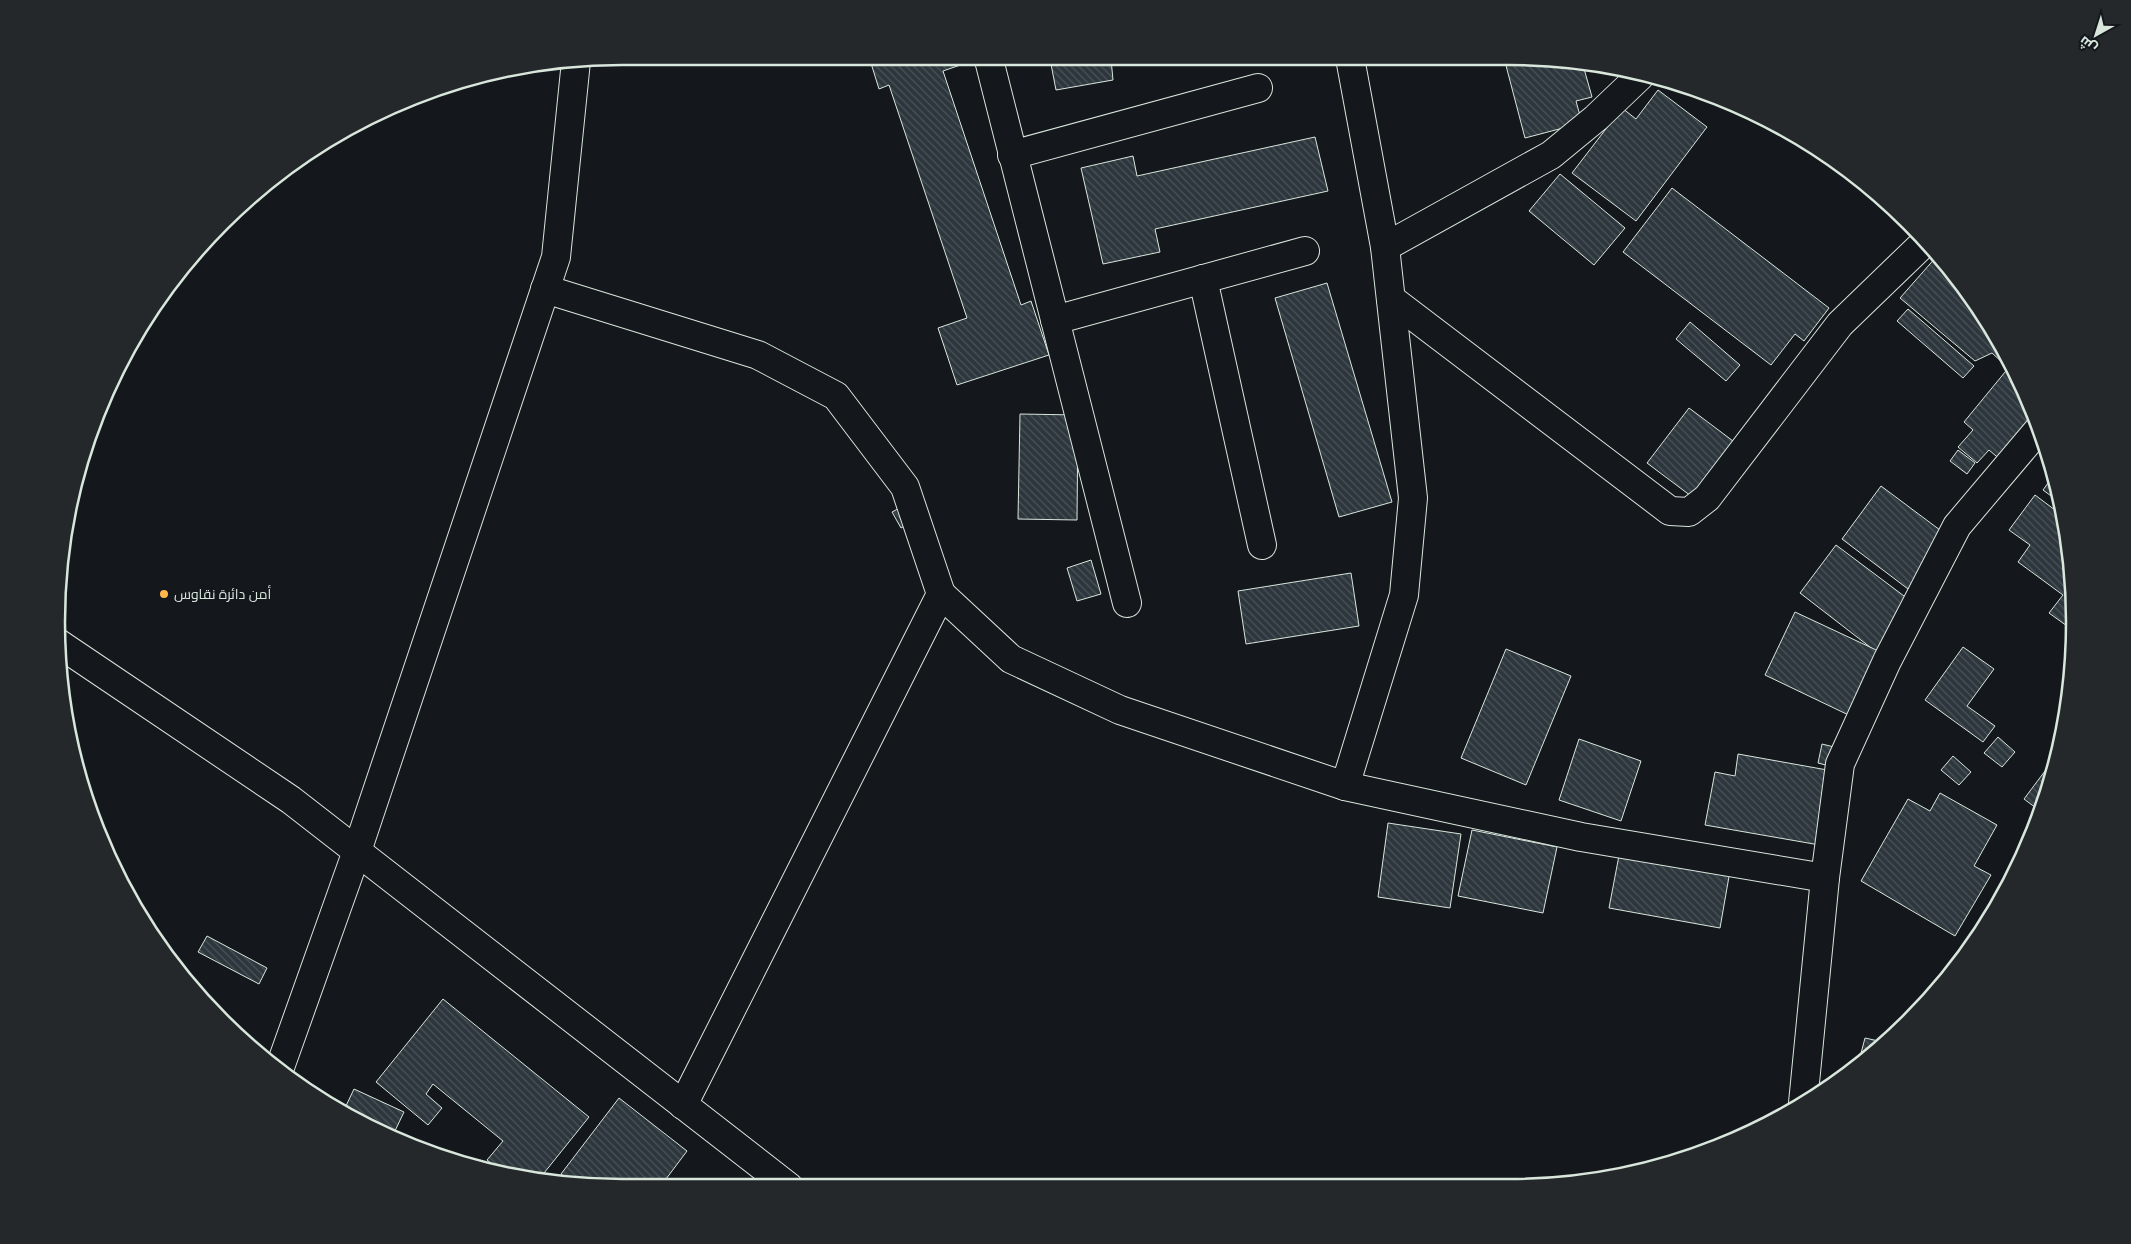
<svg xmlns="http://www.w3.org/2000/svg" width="2131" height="1244" viewBox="0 0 2131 1244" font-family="Karla,Cairo,sans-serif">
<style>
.building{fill:url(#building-back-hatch);stroke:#d8e6dc}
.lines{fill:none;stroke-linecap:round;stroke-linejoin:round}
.minor-casing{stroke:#d8e6dc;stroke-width:30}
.minor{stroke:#14181c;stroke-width:28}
.wall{stroke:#d8e6dc;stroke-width:2.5}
.poi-dot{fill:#ffb74d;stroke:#14181c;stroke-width:2}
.labels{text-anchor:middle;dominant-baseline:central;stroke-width:4;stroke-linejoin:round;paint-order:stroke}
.poi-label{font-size:14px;fill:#d8e6dc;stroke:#14181c;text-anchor:start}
.rim{fill:none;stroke:#d8e6dc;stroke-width:2.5}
</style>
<defs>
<pattern id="building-back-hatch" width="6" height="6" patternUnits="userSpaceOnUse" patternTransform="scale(1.25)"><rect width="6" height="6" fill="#2c363c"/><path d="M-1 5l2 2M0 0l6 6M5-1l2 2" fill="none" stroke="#4a5358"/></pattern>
</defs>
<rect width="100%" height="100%" fill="#14181c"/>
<g class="building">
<polygon points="1546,57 1583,65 1592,97 1576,101 1582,123 1525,138 1504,58"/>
<polygon points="1050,59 1111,59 1113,80 1056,90"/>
<polygon points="870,60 969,60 969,62 943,71 1021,305 1031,301 1049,355 957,385 938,328 967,318 889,85 879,89"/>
<polygon points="1658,90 1707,127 1636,221 1572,173 1622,108 1636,119"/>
<polygon points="1315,137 1328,191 1155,229 1160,252 1103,264 1081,168 1133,156 1137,176"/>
<polygon points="1560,174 1625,228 1594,265 1529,211"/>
<polygon points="1672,188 1829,308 1804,341 1795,334 1771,365 1623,252"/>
<polygon points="1937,256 1979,307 2007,360 2004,364 1992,353 1975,361 1900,298"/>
<polygon points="1327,283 1392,502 1339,517 1275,298"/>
<polygon points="1908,309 1974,366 1963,378 1897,321"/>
<polygon points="1690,322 1740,365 1726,381 1676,339"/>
<polygon points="2010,366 2032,405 2039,431 2009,467 1989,450 1977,463 1958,447 1973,430 1964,422"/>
<polygon points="1689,408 1733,441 1691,496 1647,463"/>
<polygon points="1020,414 1078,415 1077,520 1018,519"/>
<polygon points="1958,450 1975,463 1967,474 1950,461"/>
<polygon points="2053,476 2062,504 2043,490"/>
<polygon points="1881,486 1952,539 1912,592 1842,539"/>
<polygon points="2035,495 2063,516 2064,514 2074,631 2049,613 2063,595 2018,562 2030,545 2009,530"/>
<polygon points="913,501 921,517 901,528 892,512"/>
<polygon points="1836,545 1916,605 1879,654 1800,593"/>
<polygon points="1091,560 1101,594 1077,601 1067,568"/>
<polygon points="1351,573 1359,626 1246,644 1238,591"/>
<polygon points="1795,612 1889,656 1859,720 1765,675"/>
<polygon points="1963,647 1994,669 1967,706 1995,726 1983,742 1925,700"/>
<polygon points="1506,649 1571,676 1526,785 1461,758"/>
<polygon points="1998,737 2015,752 2002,767 1984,753"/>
<polygon points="1579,739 1641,761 1621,821 1559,800"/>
<polygon points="1822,744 1846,750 1841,769 1818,763"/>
<polygon points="1738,754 1844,773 1831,847 1705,825 1715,772 1735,776"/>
<polygon points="2057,755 2040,811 2024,799"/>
<polygon points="1953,756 1971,772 1959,785 1941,770"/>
<polygon points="1940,793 1997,825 1974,866 1991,875 1955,936 1861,881 1908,799 1930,811"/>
<polygon points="1388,823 1461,834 1450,908 1378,897"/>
<polygon points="1472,830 1557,847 1543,913 1458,896"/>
<polygon points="1621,845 1731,865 1720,928 1609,908"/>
<polygon points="2009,867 2016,869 2003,892"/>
<polygon points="207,936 267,968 259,984 198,952"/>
<polygon points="443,999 589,1117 540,1178 499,1169 487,1160 503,1141 433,1084 426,1094 442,1108 428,1125 376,1082"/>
<polygon points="1865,1038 1883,1042 1859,1061"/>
<polygon points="354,1089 404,1112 393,1135 344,1110"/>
<polygon points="619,1098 687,1151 660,1187 585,1187 574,1184 561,1174"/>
</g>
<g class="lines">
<g class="minor-casing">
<g id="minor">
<polyline points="989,60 1127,603"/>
<polyline points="1012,155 1258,88"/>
<polyline points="1385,247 1551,155 1596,118 1640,76"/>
<polyline points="1203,279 1262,545"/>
<polyline points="545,289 758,355 836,396 905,487 941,594 683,1105"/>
<polyline points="1391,299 1670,511 1689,512 1707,498 1840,324 1925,242"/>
<polyline points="1055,320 1305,251"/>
<polyline points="941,594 1011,659 1120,710 1345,786 1581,837 1825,878"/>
<polyline points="58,643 291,800 789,1187"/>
<polyline points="1345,786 1404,595 1413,498 1385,247 1350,58"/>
<polyline points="279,1070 357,851 556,257 576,61"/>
<polyline points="1803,1103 1825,878 1840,764 1887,661 1957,526 2039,429"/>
</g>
</g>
<use href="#minor" class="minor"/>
<polyline class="wall" points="145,319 170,285"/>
</g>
<circle class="poi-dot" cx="164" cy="594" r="5"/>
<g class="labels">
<g class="poi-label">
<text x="174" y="594">أمن دائرة نقاوس</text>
</g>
</g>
<path d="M0 0H2131V1244H0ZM622 65H1509A557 557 0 0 1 2066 622V622A557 557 0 0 1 1509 1179H622A557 557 0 0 1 65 622V622A557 557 0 0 1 622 65Z" fill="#24282b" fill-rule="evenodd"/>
<path class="rim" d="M622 65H1509A557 557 0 0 1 2066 622V622A557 557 0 0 1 1509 1179H622A557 557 0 0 1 65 622V622A557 557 0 0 1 622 65Z"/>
<g transform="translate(2096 35) rotate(219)" stroke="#14181c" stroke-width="4" paint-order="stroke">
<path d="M0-4L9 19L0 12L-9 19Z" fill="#d8e6dc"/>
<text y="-8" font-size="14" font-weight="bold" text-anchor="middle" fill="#d8e6dc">ش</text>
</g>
</svg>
